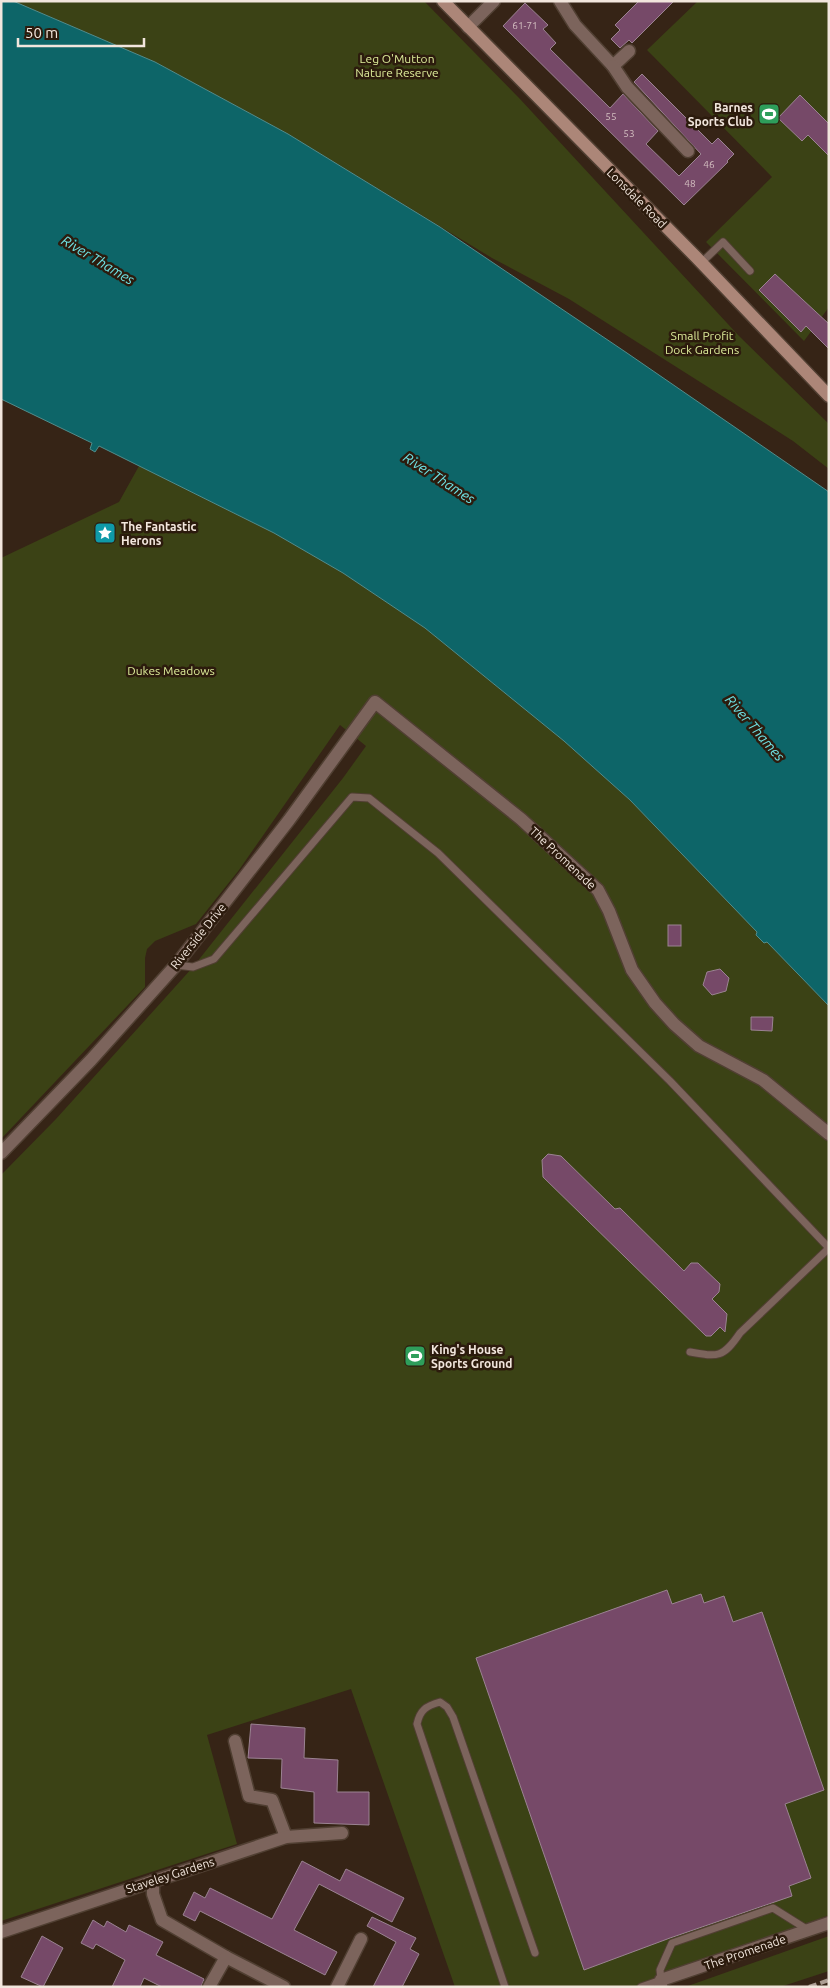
<svg xmlns="http://www.w3.org/2000/svg" width="830" height="1988" viewBox="0 0 830 1988" font-family="Ubuntu,sans-serif">
<style>
.green{fill:#3b4215}
.water{fill:#0d6568;stroke:#528c8b}
.building{fill:#764968;stroke:#9b8392}
.lines{fill:none;stroke-linecap:round;stroke-linejoin:round}
.service-casing{stroke:#503f32;stroke-width:9}
.minor-casing{stroke:#503f32;stroke-width:15}
.secondary-casing{stroke:#503f32;stroke-width:15}
.service{stroke:#7c645c;stroke-width:7}
.minor{stroke:#7c645c;stroke-width:12}
.secondary{stroke:#ac8678;stroke-width:12}
.rail{stroke:#ac9e93;stroke-width:4;stroke-dasharray:8 4;stroke-linecap:butt}
.labels{text-anchor:middle;dominant-baseline:central;stroke-width:5;stroke-linejoin:round;paint-order:stroke}
.number-label{font-size:10px;fill:#d3bfc0}
.park-label{font-size:12px;fill:#dceb99;stroke:#2c1b0d}
.poi-label{font-size:12px;font-weight:bold;fill:#f2e6dd;stroke:#2c1b0d;text-anchor:start}
.street-label{font-size:12px;fill:#f2e6dd;stroke:#2c1b0d}
.water-label{font-size:14px;font-style:italic;fill:#6fe3e6;stroke:#2c1b0d}
</style>
<rect width="100%" height="100%" fill="#362416"/>
<g class="green">
<polygon points="13,1 424,1 520,99 739,336 829,424 829,469 793,441 569,299 492,258 288,134 155,62"/>
<polygon points="698,1 829,1 829,307 804,341 706,242 772,177 647,50"/>
<polygon points="139,466 274,533 343,573 425,628 564,741 630,800 829,1006 829,1915 637,1987 455,1987 351,1689 207,1735 237,1844 1,1921 1,1175 56,1119 193,967 343,778 366,746 340,725 239,870 196,924 155,941 147,949 145,958 145,987 1,1139 1,558 119,502"/>
<polygon points="829,1936 829,1971 780,1987 685,1987"/>
</g>
<polygon class="water" points="1,1 13,1 155,62 288,134 440,227 627,353 829,492 829,1006 767,942 764,943 756,935 757,932 630,800 564,741 425,628 343,573 274,533 99,446 95,452 90,449 92,443 1,399"/>
<g class="building">
<polygon points="639,1 674,1 632,43 629,40 620,48 611,39 620,30 615,25"/>
<polygon points="525,3 548,25 543,29 556,43 550,49 610,108 623,94 658,131 646,144 679,176 701,154 634,82 642,74 712,144 718,138 734,154 727,161 728,162 684,205 503,26"/>
<polygon points="800,95 829,124 829,156 808,135 802,141 778,118"/>
<polygon points="775,274 829,324 829,349 806,326 801,332 759,290"/>
<rect x="668" y="925" width="13" height="21"/>
<polygon points="720,969 729,978 726,991 712,995 703,985 707,972"/>
<polygon points="751,1017 773,1017 772,1031 751,1030"/>
<polygon points="548,1154 561,1156 615,1209 620,1208 684,1271 691,1263 698,1263 720,1284 719,1292 712,1299 727,1314 725,1332 720,1327 711,1336 706,1336 543,1177 542,1160"/>
<polygon points="667,1590 672,1604 701,1594 704,1603 724,1596 733,1622 762,1612 824,1790 785,1804 811,1878 789,1886 792,1896 670,1938 584,1970 476,1658"/>
<polygon points="251,1724 305,1728 304,1758 338,1760 337,1792 369,1792 369,1825 314,1823 314,1792 281,1788 282,1759 248,1758"/>
<polygon points="302,1861 340,1881 346,1869 404,1898 392,1922 319,1884 294,1930 337,1952 325,1975 200,1911 195,1921 183,1915 194,1892 205,1898 210,1888 272,1919"/>
<polygon points="372,1917 416,1938 410,1949 419,1954 402,1987 373,1987 396,1942 367,1926"/>
<polygon points="93,1920 104,1927 107,1921 126,1932 129,1925 163,1942 156,1955 204,1979 201,1987 162,1987 144,1978 140,1987 112,1987 125,1960 96,1944 93,1949 81,1943"/>
<polygon points="42,1936 63,1948 43,1987 21,1977"/>
</g>
<g class="lines">
<g class="service-casing">
<g id="service">
<polyline points="701,263 723,242 750,271"/>
<path d="M176,965l17,2 21,-8 138,-162 17,1 69,55 232,228 159,167 -89,85c-17,25 -22,24 -50,19"/>
<path d="M505,1987l-88,-263c3,-14 9,-18 23,-22l7,5 6,10 82,236"/>
<polyline points="641,1987 661,1980 660,1970 672,1943 773,1908 808,1930"/>
</g>
</g>
<g class="minor-casing">
<g id="minor">
<polyline points="560,1 575,25 613,66 629,51"/>
<polyline points="468,27 494,1"/>
<polyline points="613,66 627,87 688,151"/>
<polyline points="1,1153 91,1060 176,965 289,820 375,702 521,819 598,890 609,911 632,970 655,1003 674,1024 699,1046 763,1080 829,1134"/>
<polyline points="235,1741 249,1796 272,1800 286,1837"/>
<polyline points="153,1881 153,1894 162,1920 226,1957 284,1987"/>
<polyline points="1,1932 286,1837 342,1833"/>
<polyline points="209,1987 226,1957"/>
<polyline points="337,1987 361,1939"/>
<polyline points="661,1987 661,1980 829,1923"/>
</g>
</g>
<g class="secondary-casing">
<polyline id="secondary" points="443,1 696,257 829,396"/>
</g>
<use href="#service" class="service"/>
<use href="#minor" class="minor"/>
<use href="#secondary" class="secondary"/>
<polyline class="rail" points="809,1987 829,1980"/>
</g>
<defs>
<g id="stadium-square" transform="scale(1.125)"><rect x="-9" y="-9" width="18" height="18" rx="4" fill="#2e9e5b" stroke="#2c1b0d"/><path d="M0-5a6.5 5 0 1 0 0 10a6.5 5 0 1 0 0-10ZM-3.5-1.8h7v3.6h-7Z" fill="#fff"/></g>
<g id="sight-square" transform="scale(1.125)"><rect x="-9" y="-9" width="18" height="18" rx="4" fill="#0f9aa8" stroke="#2c1b0d"/><path d="M0-6L1.8-2.2L6-1.7L2.9 1.2L3.7 5.4L0 3.3L-3.7 5.4L-2.9 1.2L-6-1.7L-1.8-2.2Z" fill="#fff"/></g>
</defs>
<g fill-rule="evenodd">
<use href="#stadium-square" x="769" y="114"/>
<use href="#sight-square" x="105" y="533"/>
<use href="#stadium-square" x="415" y="1356"/>
</g>
<g class="labels">
<g class="number-label">
<text x="525" y="25">61-71</text>
<text x="611" y="116">55</text>
<text x="629" y="133">53</text>
<text x="709" y="164">46</text>
<text x="690" y="183">48</text>
</g>
<g class="park-label">
<text x="397" y="58">Leg O'Mutton<tspan x="397" dy="14">Nature Reserve</tspan></text>
<text x="702" y="335">Small Profit<tspan x="702" dy="14">Dock Gardens</tspan></text>
<text x="171" y="670">Dukes Meadows</text>
</g>
<g class="poi-label">
<text x="753" y="107" text-anchor="end">Barnes<tspan x="753" dy="14">Sports Club</tspan></text>
<text x="121" y="526">The Fantastic<tspan x="121" dy="14">Herons</tspan></text>
<text x="431" y="1349">King's House<tspan x="431" dy="14">Sports Ground</tspan></text>
</g>
<g class="street-label">
<text transform="translate(637 198) rotate(45)">Lonsdale Road</text>
<text transform="translate(563 858) rotate(43)">The Promenade</text>
<text transform="translate(198 936) rotate(-51)">Riverside Drive</text>
<text transform="translate(170 1875) rotate(-18)">Staveley Gardens</text>
<text transform="translate(745 1952) rotate(-19)">The Promenade</text>
</g>
<g class="water-label">
<text transform="translate(98 260) rotate(31)">River Thames</text>
<text transform="translate(439 478) rotate(33)">River Thames</text>
<text transform="translate(755 728) rotate(49)">River Thames</text>
</g>
</g>
<rect width="830" height="1988" fill="none" stroke="#f2e6dd" stroke-width="5"/>
<path d="M18 38v8h126v-8" fill="none" stroke="#f2e6dd" stroke-width="2.5"/>
<text x="25" y="38" font-size="15" fill="#f2e6dd" stroke="#2c1b0d" stroke-width="4" paint-order="stroke">50 m</text>
</svg>
